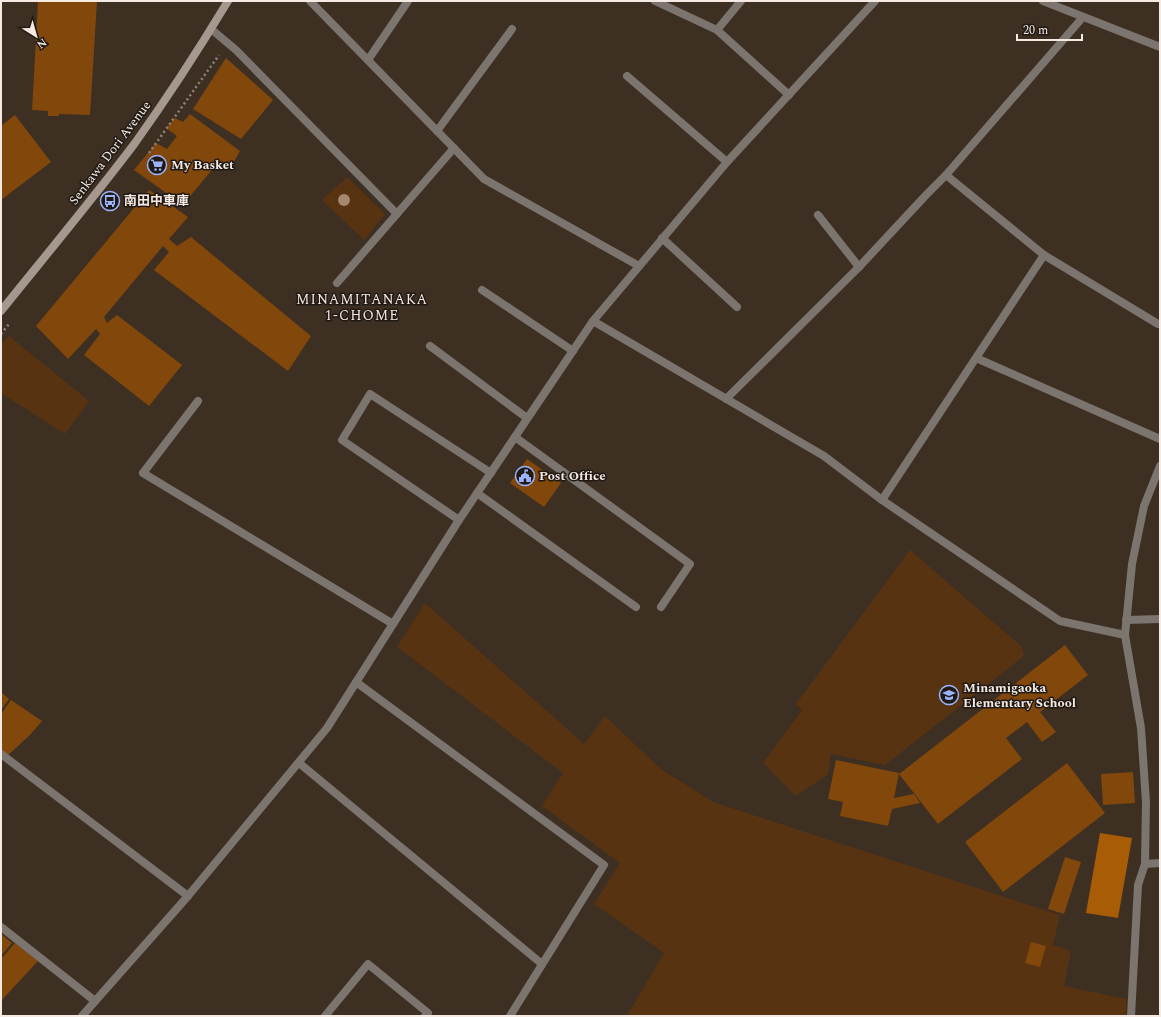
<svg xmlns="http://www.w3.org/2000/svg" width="1161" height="1017" viewBox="0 0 1161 1017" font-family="Spectral,'Noto Sans JP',serif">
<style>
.green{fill:#583312}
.water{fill:#a85c05}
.building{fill:#81470b}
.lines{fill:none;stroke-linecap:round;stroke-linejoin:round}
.path{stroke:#908379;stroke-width:2.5;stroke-dasharray:2 3;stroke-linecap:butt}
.service{stroke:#7c746e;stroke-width:8}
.minor{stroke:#7c746e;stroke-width:8}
.secondary{stroke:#a5998f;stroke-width:8}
.tree{fill:#a58871}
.labels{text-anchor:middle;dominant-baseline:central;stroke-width:3;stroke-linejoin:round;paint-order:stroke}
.street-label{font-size:13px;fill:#f5ebe4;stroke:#201914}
.poi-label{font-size:13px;font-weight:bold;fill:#f5ebe4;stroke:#201914;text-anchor:start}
.neighbourhood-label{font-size:14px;letter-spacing:1px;fill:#f5ebe4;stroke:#201914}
</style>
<rect width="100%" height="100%" fill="#3e2f23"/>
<g class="green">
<polygon points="347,177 385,214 364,240 322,200"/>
<polygon points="9,336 89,401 65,434 1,393 1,344"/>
<polygon points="910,550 1022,647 1024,656 885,765 831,754 828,774 796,796 763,763 802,710 796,704"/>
<polygon points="425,603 584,744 605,716 661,769 713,802 1060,915 1053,945 1071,951 1064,986 1126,999 1126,1016 627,1016 664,953 594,904 620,863 542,806 563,773 397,647"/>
</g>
<polygon class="water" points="1100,833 1132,838 1118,918 1086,913"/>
<g class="building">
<polygon points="38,1 97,1 90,115 59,114 59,116 48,116 48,111 32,110"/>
<polygon points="226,58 273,100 241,139 193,109"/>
<polygon points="190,114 240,151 231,167 220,167 220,160 183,205 134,170 156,143 167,149 177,136 166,128 175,118 183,122"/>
<polygon points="15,115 51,162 1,200 1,126"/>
<polygon points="149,190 188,217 169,239 177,246 191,237 311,336 288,371 154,270 169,252 163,246 104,317 107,323 117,315 182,365 149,406 84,355 100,334 96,329 68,359 36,326"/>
<polygon points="527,459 561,483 544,507 510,483"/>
<polygon points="1065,645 1088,675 1040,712 1056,732 1042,742 1027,722 1006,738 1022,759 938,824 899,774"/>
<polygon points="1,692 9,699 1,710"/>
<polygon points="11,700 42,721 30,735 7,756 1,751 1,714"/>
<polygon points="836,760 899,773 894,798 914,794 920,803 892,809 888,826 840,816 843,802 828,799"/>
<polygon points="1067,763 1105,813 1003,892 965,842"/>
<polygon points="1133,772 1135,803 1103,805 1101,774"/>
<polygon points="1065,857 1081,862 1064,914 1048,909"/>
<polygon points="1,934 12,943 1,956"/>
<polygon points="1031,942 1046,946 1040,967 1025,963"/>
<polygon points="15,943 38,961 1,1001 1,959"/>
</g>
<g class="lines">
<g class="path">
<polyline points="149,153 219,55"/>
<polyline points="1,334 9,324"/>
</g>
<g class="service">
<polyline points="437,131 512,29"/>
<polyline points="818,215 859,267"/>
<polyline points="662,238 737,307"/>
<polyline points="1044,255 1158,324"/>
<polyline points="482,290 573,351"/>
<polyline points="430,346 527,418"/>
<polyline points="198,401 143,473 393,624"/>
<polyline points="515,437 690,564 661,607"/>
<polyline points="477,493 636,607"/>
<polyline points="459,520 342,440 370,394 491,473"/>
<polyline points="1,754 188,896"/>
<polyline points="325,1016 368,964 428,1013 425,1016"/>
</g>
<g class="minor">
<polyline points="310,1 484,179 639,266"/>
<polyline points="655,1 717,30 789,95"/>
<polyline points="1043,1 1160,47"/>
<polyline points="211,29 236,50 397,214"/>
<polyline points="717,30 741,1"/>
<polyline points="368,60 408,1"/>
<polyline points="627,76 727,162"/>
<polyline points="337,283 454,148"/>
<polyline points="593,321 824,456 882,500 1060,621 1125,635"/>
<polyline points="976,358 1160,439"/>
<polyline points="726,399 859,267 927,194 946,175 1083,17"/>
<polyline points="882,500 1044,255 946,175"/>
<polyline points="1126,620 1160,619"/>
<polyline points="356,682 604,865 510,1016"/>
<polyline points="299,763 542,964"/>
<polyline points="1145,864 1160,863"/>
<polyline points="1,927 95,1001"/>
<polyline points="82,1016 188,896 327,728 459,520 593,321 727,162 875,1"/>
<polyline points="1131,1016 1138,885 1145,864 1146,802 1141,728 1125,635 1132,564 1144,506 1160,466"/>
</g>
<path class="secondary" d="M1,311c45,-56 91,-111 134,-168 33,-46 64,-94 93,-142"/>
</g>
<circle class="tree" cx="344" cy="200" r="6"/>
<defs>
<g id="supermarket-ring" transform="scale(1)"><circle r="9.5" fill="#201914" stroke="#9bb4fd" stroke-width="1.5"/><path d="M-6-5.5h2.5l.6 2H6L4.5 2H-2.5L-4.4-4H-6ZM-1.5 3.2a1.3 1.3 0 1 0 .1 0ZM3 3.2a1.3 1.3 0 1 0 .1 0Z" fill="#9bb4fd"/></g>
<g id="bus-ring" transform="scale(1)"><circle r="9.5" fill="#201914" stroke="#9bb4fd" stroke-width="1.5"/><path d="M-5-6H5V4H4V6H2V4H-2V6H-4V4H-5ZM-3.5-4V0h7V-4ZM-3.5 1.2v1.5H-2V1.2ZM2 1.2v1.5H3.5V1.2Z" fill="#9bb4fd"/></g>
<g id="civic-ring" transform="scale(1)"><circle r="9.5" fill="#201914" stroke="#9bb4fd" stroke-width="1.5"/><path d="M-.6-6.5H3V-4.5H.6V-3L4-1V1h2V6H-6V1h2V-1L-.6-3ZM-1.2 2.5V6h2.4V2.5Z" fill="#9bb4fd"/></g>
<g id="school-ring" transform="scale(1)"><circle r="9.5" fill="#201914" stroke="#9bb4fd" stroke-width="1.5"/><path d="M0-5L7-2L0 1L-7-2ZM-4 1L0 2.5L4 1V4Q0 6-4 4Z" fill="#9bb4fd"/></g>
</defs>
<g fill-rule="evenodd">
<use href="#supermarket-ring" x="157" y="165"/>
<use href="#bus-ring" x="110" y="201"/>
<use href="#civic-ring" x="525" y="476"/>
<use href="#school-ring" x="949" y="695"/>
</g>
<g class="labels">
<g class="street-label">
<text transform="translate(110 153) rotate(-53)">Senkawa Dori Avenue</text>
</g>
<g class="poi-label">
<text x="171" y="165">My Basket</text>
<text x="124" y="201">南田中車庫</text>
<text x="539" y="476">Post Office</text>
<text x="963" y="688">Minamigaoka<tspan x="963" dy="15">Elementary School</tspan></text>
</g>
<g class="neighbourhood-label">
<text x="362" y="299">MINAMITANAKA<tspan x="362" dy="16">1-CHOME</tspan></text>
</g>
</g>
<rect width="1161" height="1017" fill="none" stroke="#f5ebe4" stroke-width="4"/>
<g transform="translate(36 36) rotate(143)" stroke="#201914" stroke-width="3" paint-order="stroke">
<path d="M0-3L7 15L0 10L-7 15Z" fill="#f5ebe4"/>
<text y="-6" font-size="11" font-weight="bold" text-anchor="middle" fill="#f5ebe4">N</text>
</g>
<path d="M1017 34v6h65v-6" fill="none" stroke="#f5ebe4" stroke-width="2"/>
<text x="1023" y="34" font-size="12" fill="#f5ebe4" stroke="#201914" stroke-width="3" paint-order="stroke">20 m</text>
</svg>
